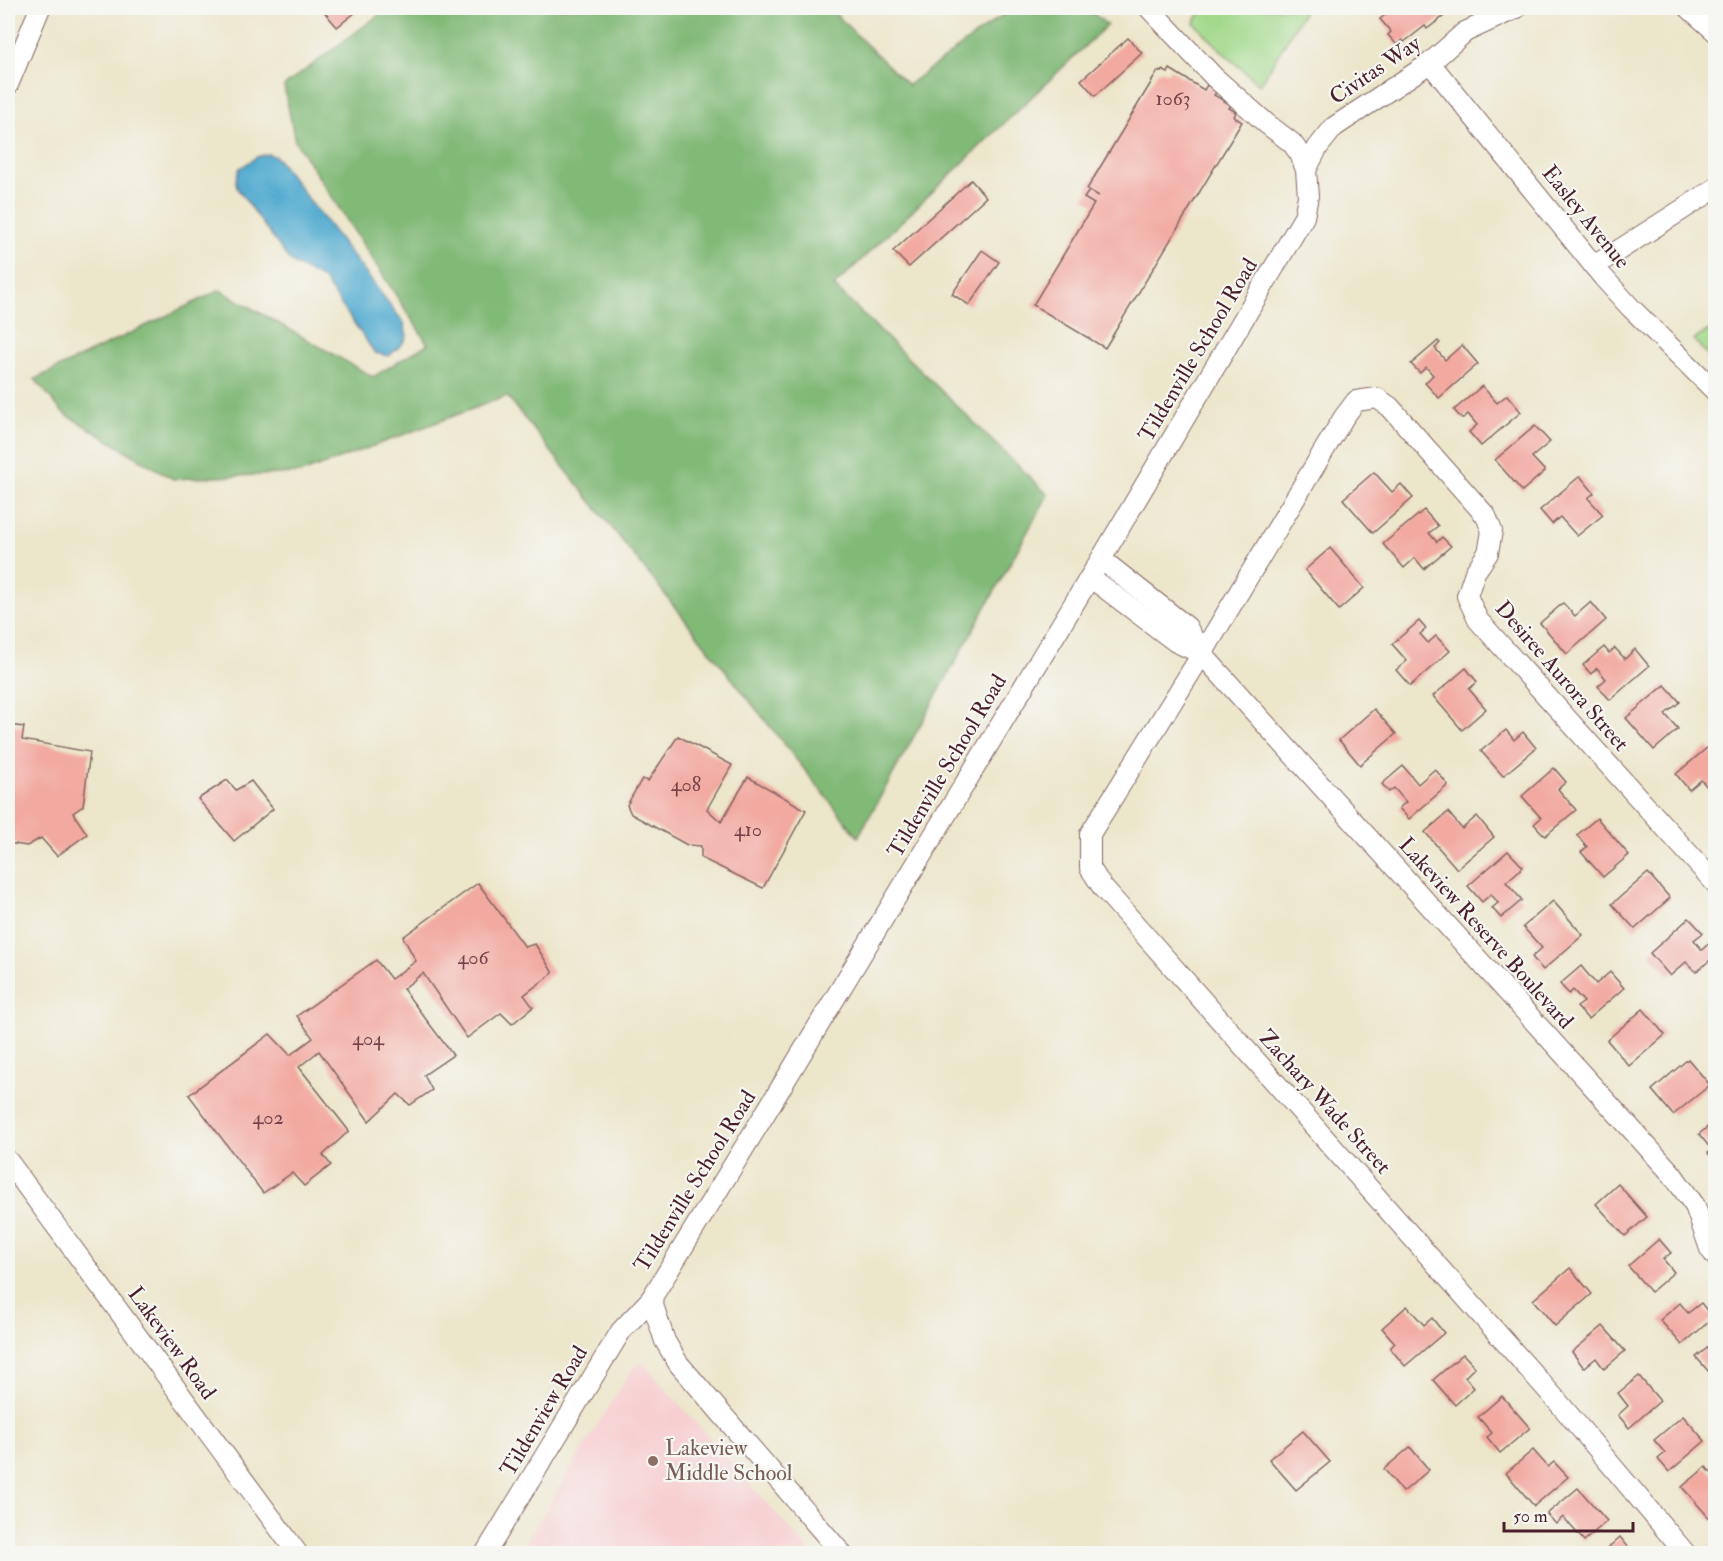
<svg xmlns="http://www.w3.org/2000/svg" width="1723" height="1561" viewBox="0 0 1723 1561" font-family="'IM FELL Double Pica',serif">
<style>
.built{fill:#f7cfd1}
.green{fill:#a2d98b;stroke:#767c5b;stroke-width:1.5}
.forest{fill:#81b977;stroke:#666c51;stroke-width:1.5}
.water{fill:#52acd0;stroke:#4e667e;stroke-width:1.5}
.building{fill:#f2a9a0}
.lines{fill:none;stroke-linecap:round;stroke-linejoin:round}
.minor-casing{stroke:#836563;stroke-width:22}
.minor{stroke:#fff;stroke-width:20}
.education-dot{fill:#8d6e63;stroke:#f6f6f2;stroke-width:2}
.labels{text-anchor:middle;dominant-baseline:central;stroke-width:4.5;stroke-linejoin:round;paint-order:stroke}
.number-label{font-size:20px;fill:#744248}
.street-label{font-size:22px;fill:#4a1f2b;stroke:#f6f6f2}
.education-label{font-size:22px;fill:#785e54;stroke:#f6f6f2;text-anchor:start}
</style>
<rect width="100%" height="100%" fill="#f6f6f2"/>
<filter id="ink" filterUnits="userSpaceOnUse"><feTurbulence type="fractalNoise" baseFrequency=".0167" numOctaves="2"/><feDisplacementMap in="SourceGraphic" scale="12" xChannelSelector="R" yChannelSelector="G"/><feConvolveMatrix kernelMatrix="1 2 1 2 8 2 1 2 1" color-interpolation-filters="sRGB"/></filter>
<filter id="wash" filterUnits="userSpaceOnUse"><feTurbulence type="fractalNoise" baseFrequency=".008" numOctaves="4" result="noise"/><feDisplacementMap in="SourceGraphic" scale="24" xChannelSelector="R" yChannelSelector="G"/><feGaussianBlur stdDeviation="1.35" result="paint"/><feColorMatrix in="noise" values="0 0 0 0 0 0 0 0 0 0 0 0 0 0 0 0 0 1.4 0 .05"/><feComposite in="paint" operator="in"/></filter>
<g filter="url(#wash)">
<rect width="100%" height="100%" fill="#ece6cb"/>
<polygon class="built" points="643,1363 811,1553 519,1553 632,1369"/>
<g class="green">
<polygon points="1203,8 1306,8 1260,85 1229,58 1194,23"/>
<polygon points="1715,326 1715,364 1694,340"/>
</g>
<polygon class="forest" points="388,8 829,8 908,85 1012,8 1087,8 1107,25 834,286 1048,495 858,837 507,396 301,473 173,479 63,413 35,379 220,290 373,377 428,344 295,141 284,86"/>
<path class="water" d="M268,154l8,3 128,166 3,14 -6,8 -12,11 -14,-3 -51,-73c-12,-8 -25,-11 -35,-20l-52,-72 -1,-8 3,-11 18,-12z"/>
<g id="blocks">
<g class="building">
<polygon points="321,8 361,8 337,27"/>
<polygon points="1394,8 1457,8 1448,14 1444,10 1441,12 1444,16 1427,29 1425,26 1404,42 1402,40 1397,45 1388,35 1391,32 1380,19"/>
<polygon points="1128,38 1142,53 1095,96 1081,80"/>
<polygon points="1170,69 1204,90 1207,85 1217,91 1214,95 1231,105 1229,108 1236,112 1234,117 1242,122 1105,348 1033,305 1094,204 1084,198 1089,191 1099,196 1087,189 1158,71 1161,72 1162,70 1168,73"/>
<polygon points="971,180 986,197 909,267 893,251"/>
<polygon points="982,250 999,262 969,305 952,294"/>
<polygon points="1438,341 1440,343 1435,348 1445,360 1462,345 1478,364 1439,398 1425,383 1433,375 1426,367 1420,373 1411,364"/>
<polygon points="1482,386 1497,403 1507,395 1521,412 1481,446 1469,432 1477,425 1468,414 1462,419 1454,410"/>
<polygon points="1535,426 1550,442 1532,457 1545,471 1522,491 1495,460"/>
<polygon points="1374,472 1392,492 1401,484 1413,498 1373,533 1343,499"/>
<polygon points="1580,476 1594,493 1588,498 1603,515 1577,536 1560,517 1552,524 1540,510"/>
<polygon points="1424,510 1438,526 1429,533 1437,542 1442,537 1451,546 1424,569 1415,558 1404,568 1383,544"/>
<polygon points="1330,548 1364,588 1339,610 1305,570"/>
<polygon points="1591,602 1606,620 1567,654 1540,623 1563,603 1575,616"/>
<polygon points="1419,621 1426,629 1420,634 1428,643 1436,636 1450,651 1410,686 1396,670 1407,661 1392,644"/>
<polygon points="1604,647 1609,653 1615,648 1625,659 1635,649 1649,666 1610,700 1598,686 1606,679 1597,668 1591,674 1583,665"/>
<polygon points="1466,668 1477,682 1469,689 1486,709 1462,730 1433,696"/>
<polygon points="1665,685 1680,702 1665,714 1678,729 1654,750 1626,718"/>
<polygon points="1374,709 1396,734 1360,765 1339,740"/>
<polygon points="8,725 24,727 22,740 90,752 83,806 73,813 87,834 57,856 41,838 27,846 8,843"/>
<polygon points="1506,730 1514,740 1523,732 1536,748 1503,776 1481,751"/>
<polygon points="678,736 732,765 707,809 721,822 748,777 806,810 763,888 701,858 701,846 687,845 631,814 627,805 642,779 648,781"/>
<polygon points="1708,747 1716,756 1716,785 1710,790 1701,780 1689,790 1676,774"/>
<polygon points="1403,766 1418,784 1435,769 1448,785 1409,819 1399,808 1406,802 1394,788 1389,792 1382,784"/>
<polygon points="1554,768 1566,782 1558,789 1576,810 1545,836 1534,824 1541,818 1522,796"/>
<polygon points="227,780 236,790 251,781 273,809 234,841 198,799"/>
<polygon points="1448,812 1462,829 1477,816 1494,837 1457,869 1425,832"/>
<polygon points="1597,818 1629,855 1603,877 1581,852 1587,847 1577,835"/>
<polygon points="1508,851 1523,867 1506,882 1522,900 1501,918 1492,908 1498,903 1491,894 1482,902 1468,886"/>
<polygon points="1648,873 1670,898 1635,929 1612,904"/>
<polygon points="478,883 525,947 535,944 553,973 524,995 533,1007 512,1024 501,1013 467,1038 423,973 403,989 453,1055 424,1075 432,1090 410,1105 398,1094 369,1121 319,1051 299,1067 349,1131 323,1155 331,1165 304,1186 292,1173 263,1193 189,1095 270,1034 290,1055 313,1038 297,1016 376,960 391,979 416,961 403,937"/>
<polygon points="1553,901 1583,935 1543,970 1532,957 1542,948 1523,927"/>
<polygon points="1689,918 1703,933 1694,940 1702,950 1708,944 1716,953 1716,955 1696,972 1686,962 1670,976 1650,953"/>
<polygon points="1581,966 1596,984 1610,972 1624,988 1588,1019 1577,1007 1584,1002 1573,990 1569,994 1560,984"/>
<polygon points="1643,1009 1665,1035 1629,1066 1607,1040"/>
<polygon points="1688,1059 1710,1085 1673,1115 1652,1090"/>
<polygon points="1715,1121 1716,1122 1716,1162 1708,1153 1712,1150 1699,1134"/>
<polygon points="1618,1184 1647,1217 1625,1236 1596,1204"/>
<polygon points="1659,1239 1671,1253 1663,1259 1674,1272 1651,1292 1628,1266"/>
<polygon points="1570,1268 1592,1294 1555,1326 1533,1300"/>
<polygon points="1680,1303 1688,1313 1701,1303 1713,1318 1682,1345 1660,1320"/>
<polygon points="1407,1306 1424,1325 1432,1318 1444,1333 1405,1366 1390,1348 1395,1343 1382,1328"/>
<polygon points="1603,1326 1625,1351 1604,1369 1596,1358 1584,1368 1572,1352"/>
<polygon points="1716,1341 1716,1380 1696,1357"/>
<polygon points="1463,1354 1475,1367 1465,1377 1474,1388 1455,1405 1433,1380"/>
<polygon points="1639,1376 1660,1401 1629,1428 1618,1415 1628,1406 1618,1393"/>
<polygon points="1502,1396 1530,1428 1500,1453 1487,1437 1492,1433 1478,1417"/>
<polygon points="1683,1416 1705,1441 1669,1472 1658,1459 1665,1453 1654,1440"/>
<polygon points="1303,1431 1330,1462 1296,1490 1269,1459"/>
<polygon points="1410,1447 1429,1470 1403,1492 1384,1469"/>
<polygon points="1533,1450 1548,1467 1554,1462 1568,1477 1534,1506 1506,1473"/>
<polygon points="1706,1467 1716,1478 1716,1518 1712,1521 1682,1487"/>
<polygon points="1578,1488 1607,1521 1584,1541 1563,1517 1556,1524 1547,1514"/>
<polygon points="1620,1537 1634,1554 1601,1554"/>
</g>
</g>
</g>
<g filter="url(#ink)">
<use href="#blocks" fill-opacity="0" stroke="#836563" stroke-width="1.5"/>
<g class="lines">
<g class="minor-casing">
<g id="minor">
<polyline points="1689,8 1716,32"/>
<polyline points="1430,63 1603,277 1630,307 1716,392"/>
<polyline points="8,85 40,8"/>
<polyline points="1306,170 1318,147 1334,127 1430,63 1465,32 1517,8"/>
<polyline points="1594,266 1716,188"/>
<polyline points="1101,559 1187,627 1202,654 1672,1174 1695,1206 1710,1249 1716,1257"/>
<polyline points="1090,577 1176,642 1202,654"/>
<polyline points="8,1161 298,1554"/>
<polyline points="651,1299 665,1341 678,1363 842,1554"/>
<polyline points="485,1554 621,1331 651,1299 760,1122 1101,559 1304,217 1308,196 1306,170 1300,154 1292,143 1267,124 1214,77 1149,8"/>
<polyline points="1686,1554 1559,1403 1103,888 1090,868 1090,834 1202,654 1344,417 1356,401 1377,398 1390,407 1486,516 1492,531 1488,553 1475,572 1467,596 1478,620 1716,884"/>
</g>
</g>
<use href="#minor" class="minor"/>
</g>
</g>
<circle class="education-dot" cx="653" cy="1461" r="6"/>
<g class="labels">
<g class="number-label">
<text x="1173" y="98">1063</text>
<text x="686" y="784">408</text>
<text x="748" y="829">410</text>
<text x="473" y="957">406</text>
<text x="368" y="1038">404</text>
<text x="268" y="1117">402</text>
</g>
<g class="street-label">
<text transform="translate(1375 70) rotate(-34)">Civitas Way</text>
<text transform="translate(1586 217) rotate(51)">Easley Avenue</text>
<text transform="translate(1198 350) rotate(-59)">Tildenville School Road</text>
<text transform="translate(1562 676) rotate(49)">Desiree Aurora Street</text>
<text transform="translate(947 766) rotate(-59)">Tildenville School Road</text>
<text transform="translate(1486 933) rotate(48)">Lakeview Reserve Boulevard</text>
<text transform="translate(1325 1102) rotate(48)">Zachary Wade Street</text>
<text transform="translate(695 1181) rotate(-58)">Tildenville School Road</text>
<text transform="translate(172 1343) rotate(54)">Lakeview Road</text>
<text transform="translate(544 1411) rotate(-59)">Tildenview Road</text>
</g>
<g class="education-label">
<text x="665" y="1448">Lakeview<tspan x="665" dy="25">Middle School</tspan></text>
</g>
</g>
<rect width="1723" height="1561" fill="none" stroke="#f6f6f2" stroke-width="30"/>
<path d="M1504 1522v9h129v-9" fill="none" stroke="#4a1f2b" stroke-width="3"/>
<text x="1513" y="1522" font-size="18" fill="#4a1f2b" stroke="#f6f6f2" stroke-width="4.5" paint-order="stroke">50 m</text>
</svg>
